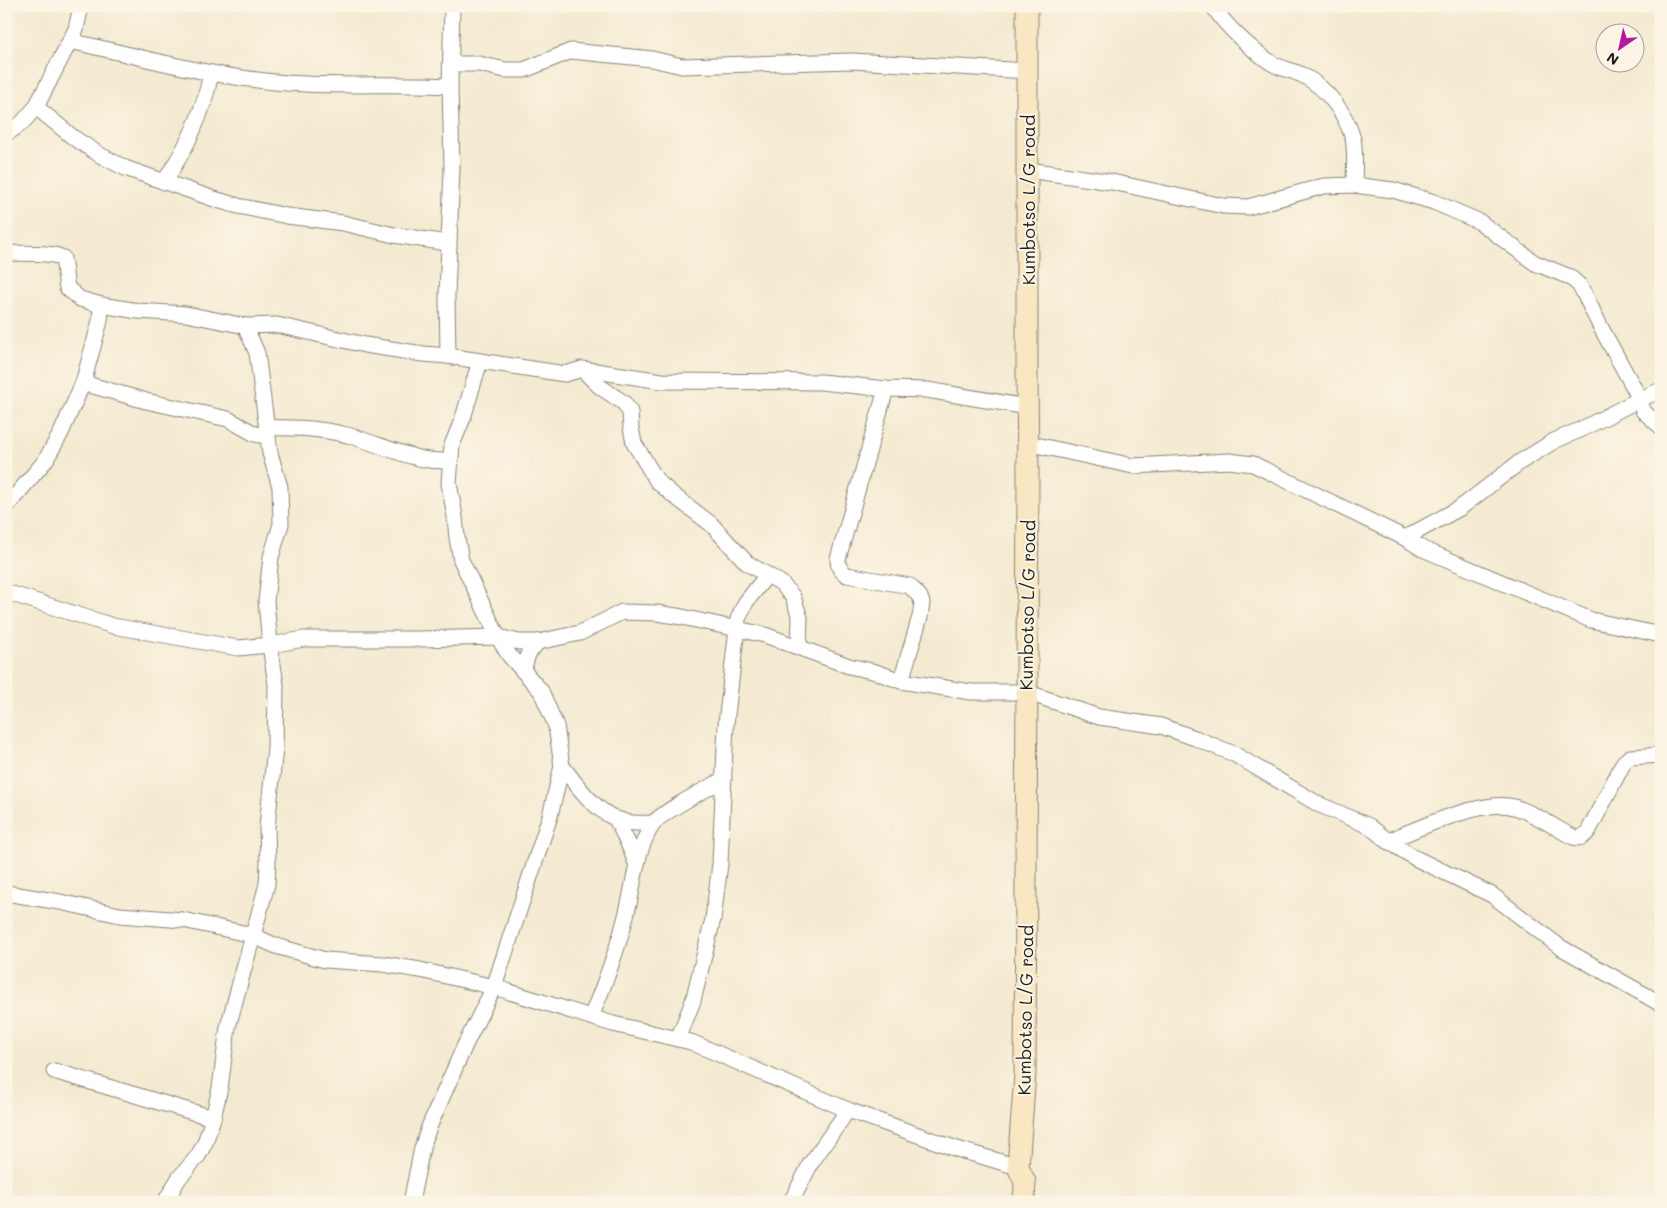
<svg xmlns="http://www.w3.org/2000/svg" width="1667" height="1208" viewBox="0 0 1667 1208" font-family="Mali,sans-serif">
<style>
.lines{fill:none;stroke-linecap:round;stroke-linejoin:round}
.minor-casing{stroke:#888376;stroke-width:17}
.secondary-casing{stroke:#888376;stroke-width:23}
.minor{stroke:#fff;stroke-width:15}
.secondary{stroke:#f9e7c3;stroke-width:21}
.labels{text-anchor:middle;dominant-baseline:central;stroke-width:4;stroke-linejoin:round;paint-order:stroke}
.street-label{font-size:18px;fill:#1c1c1c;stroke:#fcf5e5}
</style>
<rect width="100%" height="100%" fill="#fcf5e5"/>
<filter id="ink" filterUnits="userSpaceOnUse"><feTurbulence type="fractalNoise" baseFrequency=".02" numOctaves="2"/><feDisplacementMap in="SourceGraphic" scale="10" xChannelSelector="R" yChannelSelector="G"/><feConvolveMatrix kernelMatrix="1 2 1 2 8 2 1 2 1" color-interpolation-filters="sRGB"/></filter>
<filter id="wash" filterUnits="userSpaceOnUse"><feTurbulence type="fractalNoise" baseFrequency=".0096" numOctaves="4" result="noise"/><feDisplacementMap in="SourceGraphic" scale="20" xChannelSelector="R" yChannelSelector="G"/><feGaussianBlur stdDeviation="1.12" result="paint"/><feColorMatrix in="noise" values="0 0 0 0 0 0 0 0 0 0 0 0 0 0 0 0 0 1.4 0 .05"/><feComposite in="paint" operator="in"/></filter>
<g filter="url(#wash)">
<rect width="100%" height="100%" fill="#f4ead1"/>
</g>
<g filter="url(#ink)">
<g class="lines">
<g class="minor-casing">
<g id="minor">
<path d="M1213,6c12,20 38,43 57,56 10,7 22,8 32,13 24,12 44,38 51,64 3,14 1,32 1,46"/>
<path d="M70,41c71,16 144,37 217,42 54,4 109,0 163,3"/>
<polyline points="450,64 479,64 505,70 524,70 571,51 652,59 682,66 852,61 1028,71"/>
<polyline points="36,107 74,138 100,155 125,168 214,199 238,206 287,216 343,223 394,235 448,243"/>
<polyline points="6,134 22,123 36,107 76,29 81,6"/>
<polyline points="1028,170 1112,182 1223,206 1248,207 1324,186 1354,185 1393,190 1434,202 1480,222 1535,263 1570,277 1579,285 1584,293 1600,326 1640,399 1643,411 1661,427"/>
<path d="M164,182c23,-35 39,-67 47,-109"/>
<path d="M6,253c16,1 43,-2 57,5l4,30 13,11 21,6 37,6 48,3 59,12 32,-1 88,20 58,9 25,2 32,5 85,13 17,-5 80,12 159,1 65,7 41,1 100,17"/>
<polyline points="448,356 447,295 452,168 450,86 452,6"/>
<polyline points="582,369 599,386 624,403 630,412 631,428 634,443 657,481 673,495 711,524 747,563 781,583 793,597 800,618 799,647"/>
<polyline points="83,383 146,401 228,419 255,434 267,436"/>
<path d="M886,389l-48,170c0,8 2,11 9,16l63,11 10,11 2,6 -2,14 -19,64"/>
<path d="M266,428c30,-1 59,0 88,9 23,7 45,17 69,22 8,2 18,2 27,2"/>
<polyline points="1027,443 1133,466 1229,461 1253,464 1405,538 1460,508 1520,462 1554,441 1582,429 1640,399 1661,390"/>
<polyline points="6,507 45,461 61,433 83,383 100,321 101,305"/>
<polyline points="1405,538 1423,549 1591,620 1661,635"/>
<polyline points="6,592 113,626 238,648 270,645 304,639 419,639 498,637 519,642 538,642 580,633 622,612 657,613 682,617 765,635 849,666 876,672 901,681 971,692 1026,692 1099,717 1161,726 1195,738 1234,754 1318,804 1369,826 1388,841 1415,858 1492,895 1560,947 1661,1004"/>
<polyline points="523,671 528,654 538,642"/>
<path d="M562,766c17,22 35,49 64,56 9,2 19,1 28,1"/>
<polyline points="616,819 628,843 636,863"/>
<path d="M1388,841c29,-12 96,-43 126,-34 19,5 41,21 59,30 8,2 11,0 16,-7l35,-68 6,-5 31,-2"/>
<polyline points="6,893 60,902 120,915 183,920 252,935 276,946 325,960 383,964 420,970 494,987 613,1024 691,1042 848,1110 957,1149 1018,1167"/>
<path d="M591,1017c14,-34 27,-68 36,-105 8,-30 8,-61 26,-88 8,-12 56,-36 71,-45"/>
<polyline points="678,1039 693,1001 713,919 720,864 726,724 738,619 746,602 767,575"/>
<polyline points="54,1071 213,1118"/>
<polyline points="165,1202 179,1178 198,1156 205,1143 213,1118 220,1088 228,1027 267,884 268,863 267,827 275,748 276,685 270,645 266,601 271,557 281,524 280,487 270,453 257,353 245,326"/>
<polyline points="411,1202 422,1148 429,1127 465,1045 494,987 550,816 562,766 556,726 541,691 509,655 498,637 461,560 457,538 455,517 449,483 452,445 463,418 480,361"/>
<polyline points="791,1202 811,1163 848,1110"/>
</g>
</g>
<g class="secondary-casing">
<polyline id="secondary" points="1024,1202 1025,1182 1018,1167 1025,1074 1028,474 1027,375 1027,6"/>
</g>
<use href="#minor" class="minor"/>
<use href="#secondary" class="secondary"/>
</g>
</g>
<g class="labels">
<g class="street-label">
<text transform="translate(1028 200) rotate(-90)">Kumbotso L/G road</text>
<text transform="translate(1027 605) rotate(-89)">Kumbotso L/G road</text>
<text transform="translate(1025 1010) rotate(-89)">Kumbotso L/G road</text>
</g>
</g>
<rect width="1667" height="1208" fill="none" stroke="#fcf5e5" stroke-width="25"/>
<g transform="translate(1620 48) rotate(214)"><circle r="24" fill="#fcf5e5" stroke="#a29e95"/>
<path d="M0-4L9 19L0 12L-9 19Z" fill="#b5179e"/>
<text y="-8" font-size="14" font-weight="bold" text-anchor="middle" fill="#1c1c1c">N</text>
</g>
</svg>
